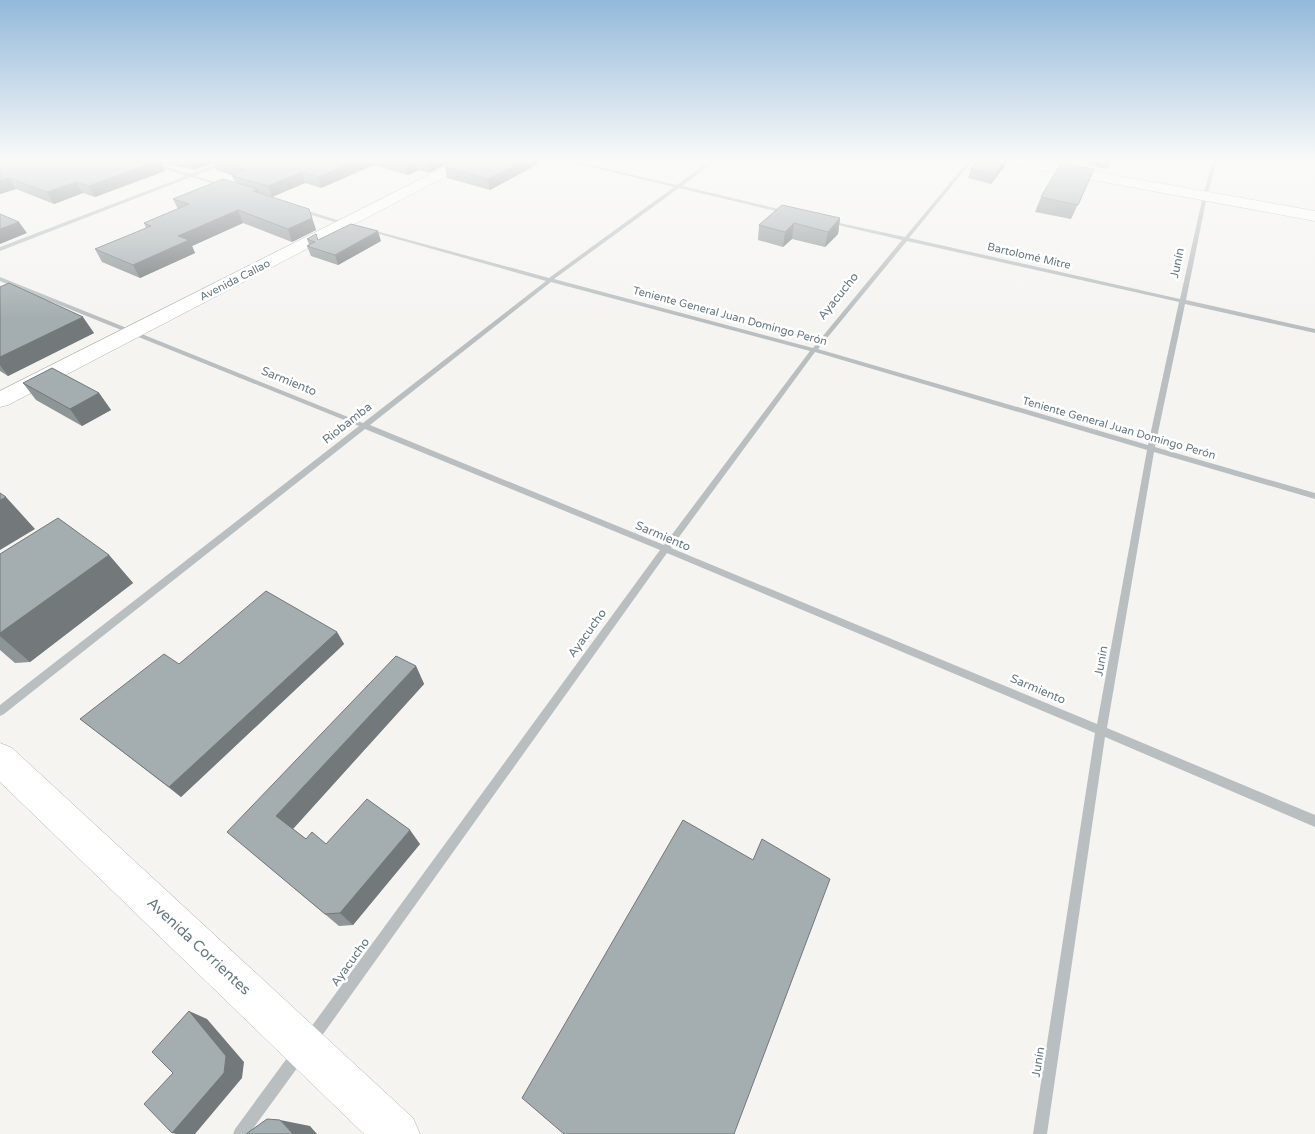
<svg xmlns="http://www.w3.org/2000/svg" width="1315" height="1134" viewBox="0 0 1315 1134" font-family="'Varela Round',sans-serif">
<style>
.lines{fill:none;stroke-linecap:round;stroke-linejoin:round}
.major-casing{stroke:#adb3b6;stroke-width:1}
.minor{fill:#b9bfc1;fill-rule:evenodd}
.major{fill:#fff;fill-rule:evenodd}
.wall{fill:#8d9597}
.shaded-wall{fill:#73797b}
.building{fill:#a4adb0;stroke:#73797b}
.labels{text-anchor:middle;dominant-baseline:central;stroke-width:5;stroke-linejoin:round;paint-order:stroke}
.far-street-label{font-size:11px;fill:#667980;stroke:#fff}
.street-label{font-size:12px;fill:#667980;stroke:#fff}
.near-street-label{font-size:15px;fill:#667980;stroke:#fff}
</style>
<rect width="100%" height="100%" fill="#f5f4f1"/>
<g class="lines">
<g class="major-casing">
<g id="major">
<polygon points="459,160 477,160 8,405 0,407 0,391"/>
<polygon points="999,160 1029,160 1315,211 1315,221 1006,164"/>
<polygon points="0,743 12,748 413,1118 420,1134 364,1134 0,782"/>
</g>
</g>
<g class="minor">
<polygon points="137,160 143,160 190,174 228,160 234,160 195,176 225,185 225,187 191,177 0,251 0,247 186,176"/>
<path d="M562,160h7l108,25 34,-25h5l-34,26 109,26 -3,2 -109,-26 -125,91 259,69 89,-108 -77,-18v-2l80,17 64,-77h4l-64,78 271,61 23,-103 10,-36h4l-10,36 -21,104 129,29v4l-130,-29 -30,143 160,46v6l-161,-47 -47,276 208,87v12l-210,-90 -58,397h-14l62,-401 -428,-180 -351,491 -5,2 -5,-2 -2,-5 2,-5 354,-484 -295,-121 -361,285 -4,2v-11l359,-279 -359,-145v-4l363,146 183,-142 -181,-51v-2l184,50 125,-91zM907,241l272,61 -31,143 -330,-96zM551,282l259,69 -146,194 -294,-120zM815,352l332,98 -50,274 -426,-176z"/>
<polygon points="298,209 302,209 350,224 345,225 298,211"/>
<polygon points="298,1048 303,1050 305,1055 303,1060 249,1134 233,1134 235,1129 293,1050"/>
</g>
<use href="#major" class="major"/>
</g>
<g class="wall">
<polygon points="0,160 455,160 429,173 419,170 408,175 374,165 321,188 305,183 272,197 309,209 316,230 292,242 243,223 192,246 195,253 140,278 102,262 95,249 146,228 144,223 178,209 173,199 235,182 232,176 233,176 216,170 213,163 194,170 161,163 165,171 95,197 83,193 54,204 16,189 0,194"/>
<polygon points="1090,160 1112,160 1107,169 1088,165"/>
<polygon points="538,164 490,190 447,178 445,167"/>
<polygon points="1004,167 991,184 968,178 971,169"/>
<polygon points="1088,183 1071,219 1035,212 1041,197"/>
<polygon points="840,218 838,234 825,247 792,239 783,247 758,240 759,225"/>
<polygon points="316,234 318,240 381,241 338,265 311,256 307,246 309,244 307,239"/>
<polygon points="0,287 94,333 8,376 0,371"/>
<polygon points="23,383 99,393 111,410 82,426 36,400"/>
<polygon points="0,554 109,555 133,583 30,662 15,663 0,650"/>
<polygon points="337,632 344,644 181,797 80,719 179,664"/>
<polygon points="416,666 424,684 293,829 306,839 326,844 420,844 353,925 339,926 244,846"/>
</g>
<g class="shaded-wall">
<polygon points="160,160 165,171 95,197 89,186"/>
<polygon points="190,160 211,160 213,163 194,170"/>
<polygon points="358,160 373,160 374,165 321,188 318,177"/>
<polygon points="415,160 417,160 419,170 408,175 405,164"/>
<polygon points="432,160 455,160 429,173 427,162"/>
<polygon points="525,160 538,160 538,164 490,190 488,179"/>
<polygon points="1006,160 1007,160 1004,167 991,184 995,174"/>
<polygon points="302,172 305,183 272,197 268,186"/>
<polygon points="9,178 16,189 0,194 0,181"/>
<polygon points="76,182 83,193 54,204 47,192"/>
<polygon points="258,189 263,201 253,191"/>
<polygon points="309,209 316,230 292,242 288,229"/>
<polygon points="238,210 243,223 192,246 195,253 140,278 133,265 178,236"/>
<polygon points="840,218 838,234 825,247 828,232"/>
<polygon points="19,222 27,233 0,244 0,229"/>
<polygon points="794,223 792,239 783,247 785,232"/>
<polygon points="378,231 381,241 338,265 335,255"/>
<polygon points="83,317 94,333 8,376 0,365 0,357"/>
<polygon points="99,393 111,410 82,426 70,409"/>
<polygon points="6,497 35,529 0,550 0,500"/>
<polygon points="109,555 133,583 30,662 0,636 0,633"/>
<polygon points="337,632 344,644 181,797 169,787"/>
<polygon points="416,666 424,684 291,831 276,816"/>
<polygon points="410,830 420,844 353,925 340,913"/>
<polygon points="189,1011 207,1019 244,1062 242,1078 195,1134 176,1134 172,1133"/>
<polygon points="280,1120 310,1126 317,1134 293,1134"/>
</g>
<g class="building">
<polygon points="0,160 160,160 89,186 76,182 47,192 9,178 0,181"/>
<polygon points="214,160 358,160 318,177 302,172 268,186 232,176 246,170"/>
<polygon points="390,160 415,160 405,164"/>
<polygon points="419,160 432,160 427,162"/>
<polygon points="459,160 525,160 488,179 445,167"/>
<polygon points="978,160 1006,160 995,174 971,169"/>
<polygon points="1061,163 1094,169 1078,205 1041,197"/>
<polygon points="223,179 258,189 253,191 309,209 312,218 288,229 238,210 178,236 189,240 133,265 95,249 151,226 144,223 189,204 173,199"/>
<polygon points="782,205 840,218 828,232 794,223 785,232 759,225"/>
<polygon points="0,214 19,222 0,229"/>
<polygon points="351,224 378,231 335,255 307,246 315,242 307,239 316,234 318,240"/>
<polygon points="9,283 83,317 0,357 0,287"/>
<polygon points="52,368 99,393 70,409 23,383"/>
<polygon points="0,493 6,497 0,500"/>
<polygon points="58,518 109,555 0,633 0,554"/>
<polygon points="266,591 337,632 169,787 80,719 164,654 179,664"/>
<polygon points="396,656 416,666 276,816 306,839 312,832 326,844 367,799 410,830 340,913 325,914 227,832"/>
<polygon points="683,820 753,860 762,839 830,879 734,1134 564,1134 522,1098"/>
<polygon points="189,1011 226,1056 224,1073 172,1133 144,1104 173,1073 152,1052"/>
<polygon points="267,1119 280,1120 293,1134 246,1134"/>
</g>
<linearGradient id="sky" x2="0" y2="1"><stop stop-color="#93b9da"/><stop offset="0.5" stop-color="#fafaf9"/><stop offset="1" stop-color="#fafaf9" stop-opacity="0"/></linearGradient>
<rect width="1315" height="319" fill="url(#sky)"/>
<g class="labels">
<g class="far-street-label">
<text transform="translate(1029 256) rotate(13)">Bartolomé Mitre</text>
<text transform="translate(235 280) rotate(-27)">Avenida Callao</text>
<text transform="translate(730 316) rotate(15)">Teniente General Juan Domingo Perón</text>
<text transform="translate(1119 428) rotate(16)">Teniente General Juan Domingo Perón</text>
</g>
<g class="street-label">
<text transform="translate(1177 263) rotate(-78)">Junín</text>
<text transform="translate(838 296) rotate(-51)">Ayacucho</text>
<text transform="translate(289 381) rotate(22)">Sarmiento</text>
<text transform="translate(347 423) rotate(-38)">Riobamba</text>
<text transform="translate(663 536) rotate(23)">Sarmiento</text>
<text transform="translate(587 633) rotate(-54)">Ayacucho</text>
<text transform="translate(1101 661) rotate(-80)">Junín</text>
<text transform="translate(1038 689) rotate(23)">Sarmiento</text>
<text transform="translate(350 962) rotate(-54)">Ayacucho</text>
<text transform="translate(1038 1062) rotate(-81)">Junín</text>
</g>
<g class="near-street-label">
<text transform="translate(199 946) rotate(43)">Avenida Corrientes</text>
</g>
</g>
</svg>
